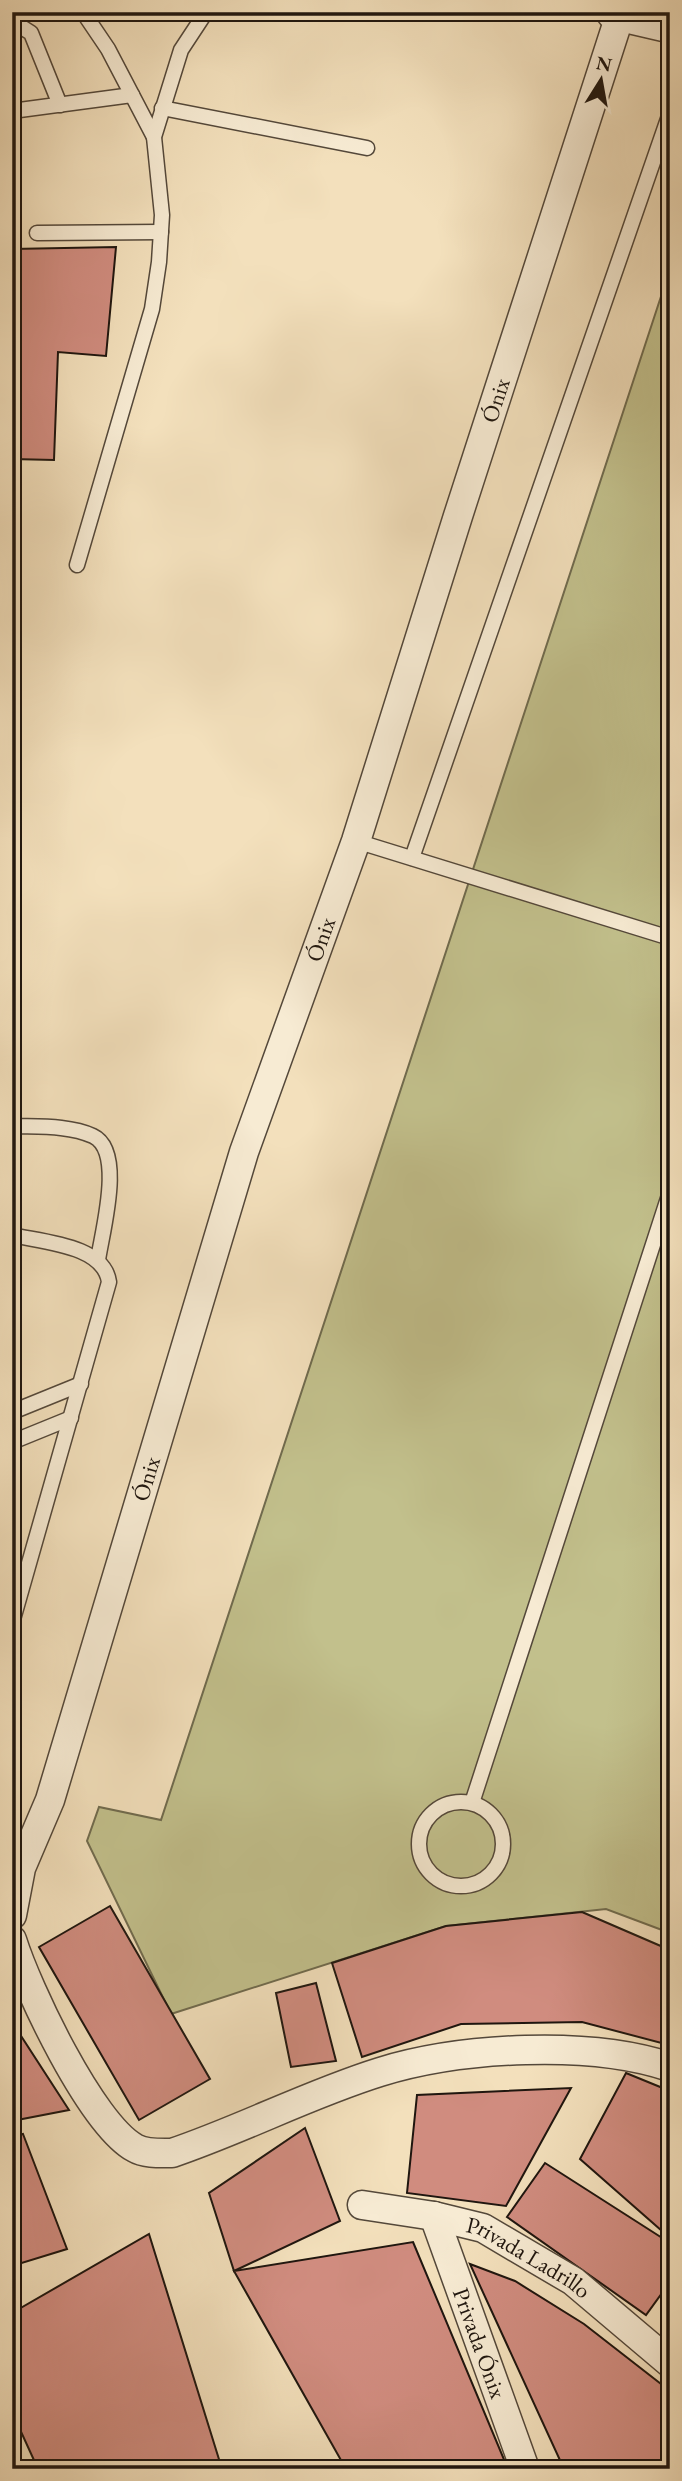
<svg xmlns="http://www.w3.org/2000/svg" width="682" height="2481" viewBox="0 0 682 2481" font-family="'EB Garamond',serif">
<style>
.green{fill:#c2c08c;stroke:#706b4e;stroke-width:2}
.building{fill:#d08c7f;stroke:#1f160f;stroke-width:2}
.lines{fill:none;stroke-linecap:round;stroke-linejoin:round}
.service-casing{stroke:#54483a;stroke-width:17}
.minor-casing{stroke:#54483a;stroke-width:31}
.tertiary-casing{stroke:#54483a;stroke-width:38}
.service{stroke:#f7ebd3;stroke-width:14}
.minor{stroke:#f7ebd3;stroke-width:28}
.tertiary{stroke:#f7ebd3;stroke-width:35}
.labels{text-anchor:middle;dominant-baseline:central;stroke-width:5;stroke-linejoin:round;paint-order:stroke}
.street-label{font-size:23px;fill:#1f160f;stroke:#f7ebd3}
</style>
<rect width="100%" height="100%" fill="#f3e0bc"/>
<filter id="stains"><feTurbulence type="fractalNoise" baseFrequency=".00286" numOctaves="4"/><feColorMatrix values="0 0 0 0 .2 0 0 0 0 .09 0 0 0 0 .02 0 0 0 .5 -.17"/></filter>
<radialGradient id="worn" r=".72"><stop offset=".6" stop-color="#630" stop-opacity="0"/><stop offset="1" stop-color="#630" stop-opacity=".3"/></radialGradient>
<polygon class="green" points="670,269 670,1933 606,1909 446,1926 171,2014 87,1841 99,1807 161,1820"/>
<g class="building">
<polygon points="116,247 106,356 58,352 54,460 12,459 12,249"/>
<polygon points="110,1906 210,2079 139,2120 39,1947"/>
<polygon points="582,1912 670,1950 669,2045 582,2022 461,2024 362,2057 332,1963 446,1926"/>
<polygon points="316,1983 336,2061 291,2067 276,1993"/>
<polygon points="12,2022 69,2110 12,2121"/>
<polygon points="626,2073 670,2091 670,2238 580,2159"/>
<polygon points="571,2088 506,2206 407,2193 417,2095"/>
<polygon points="305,2128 340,2221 234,2271 209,2193"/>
<polygon points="23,2134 67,2249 12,2266 12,2136"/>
<polygon points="545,2163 670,2243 670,2282 646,2315 507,2217"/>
<polygon points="149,2234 222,2469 38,2469 12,2412 12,2313"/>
<polygon points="413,2242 508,2469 346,2469 234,2271"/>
<polygon points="470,2264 515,2281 584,2324 670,2391 670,2469 564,2469"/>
</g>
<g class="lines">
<g class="service-casing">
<g id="service">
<polyline points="83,12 108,49 154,137"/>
<polyline points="12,21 31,33 60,105"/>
<polyline points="162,108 367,148"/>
<polyline points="12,111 132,95"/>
<polyline points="37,233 161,232"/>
<polyline points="77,565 152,309 159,262 162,215 154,137 181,50 206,12"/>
<polyline points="356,841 670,938"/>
<polyline points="412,858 670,113"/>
<path d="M12,1126c26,1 57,-1 81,10 32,15 9,96 5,124"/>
<path d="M12,1235c30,7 92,10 97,47l-97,341"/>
<polyline points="12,1412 81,1384"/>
<polyline points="12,1442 71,1418"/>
<circle cx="461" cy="1844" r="42"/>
<polyline points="472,1803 670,1192"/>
</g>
</g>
<g class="minor-casing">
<g id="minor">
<path id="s1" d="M12,1915l9,-47 29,-68 194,-648 112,-311 102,-325 163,-504"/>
<path d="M12,1940c15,48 79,184 123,208 10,6 26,5 37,5 71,-24 137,-59 208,-81 81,-25 210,-32 290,-5"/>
<path id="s2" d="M362,2205l72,11 49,12 90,53 97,82"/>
<path id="s3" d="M434,2216l91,253"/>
</g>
</g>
<g class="tertiary-casing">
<polyline id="tertiary" points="614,12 670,25"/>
</g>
<use href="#service" class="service"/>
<use href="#minor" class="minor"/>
<use href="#tertiary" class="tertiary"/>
</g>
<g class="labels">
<g class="street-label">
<text stroke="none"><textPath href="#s1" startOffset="1591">Ónix</textPath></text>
<text stroke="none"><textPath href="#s1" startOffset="1024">Ónix</textPath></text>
<text stroke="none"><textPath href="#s1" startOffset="457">Ónix</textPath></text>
<text stroke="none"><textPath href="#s2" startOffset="177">Privada Ladrillo</textPath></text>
<text stroke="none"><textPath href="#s3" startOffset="135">Privada Ónix</textPath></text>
</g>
</g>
<rect width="682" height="2481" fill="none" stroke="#f3e0bc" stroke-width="42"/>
<rect x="14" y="14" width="654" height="2453" fill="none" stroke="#1f160f" stroke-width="3.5"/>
<rect x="21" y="21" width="640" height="2439" fill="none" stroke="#1f160f" stroke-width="2"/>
<g transform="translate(601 80) rotate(11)" stroke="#f7ebd3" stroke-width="5" paint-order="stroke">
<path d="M0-5L12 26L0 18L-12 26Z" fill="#1f160f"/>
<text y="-10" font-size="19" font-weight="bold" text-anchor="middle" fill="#1f160f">N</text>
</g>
<rect width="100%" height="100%" filter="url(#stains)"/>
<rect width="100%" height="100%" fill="url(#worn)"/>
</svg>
